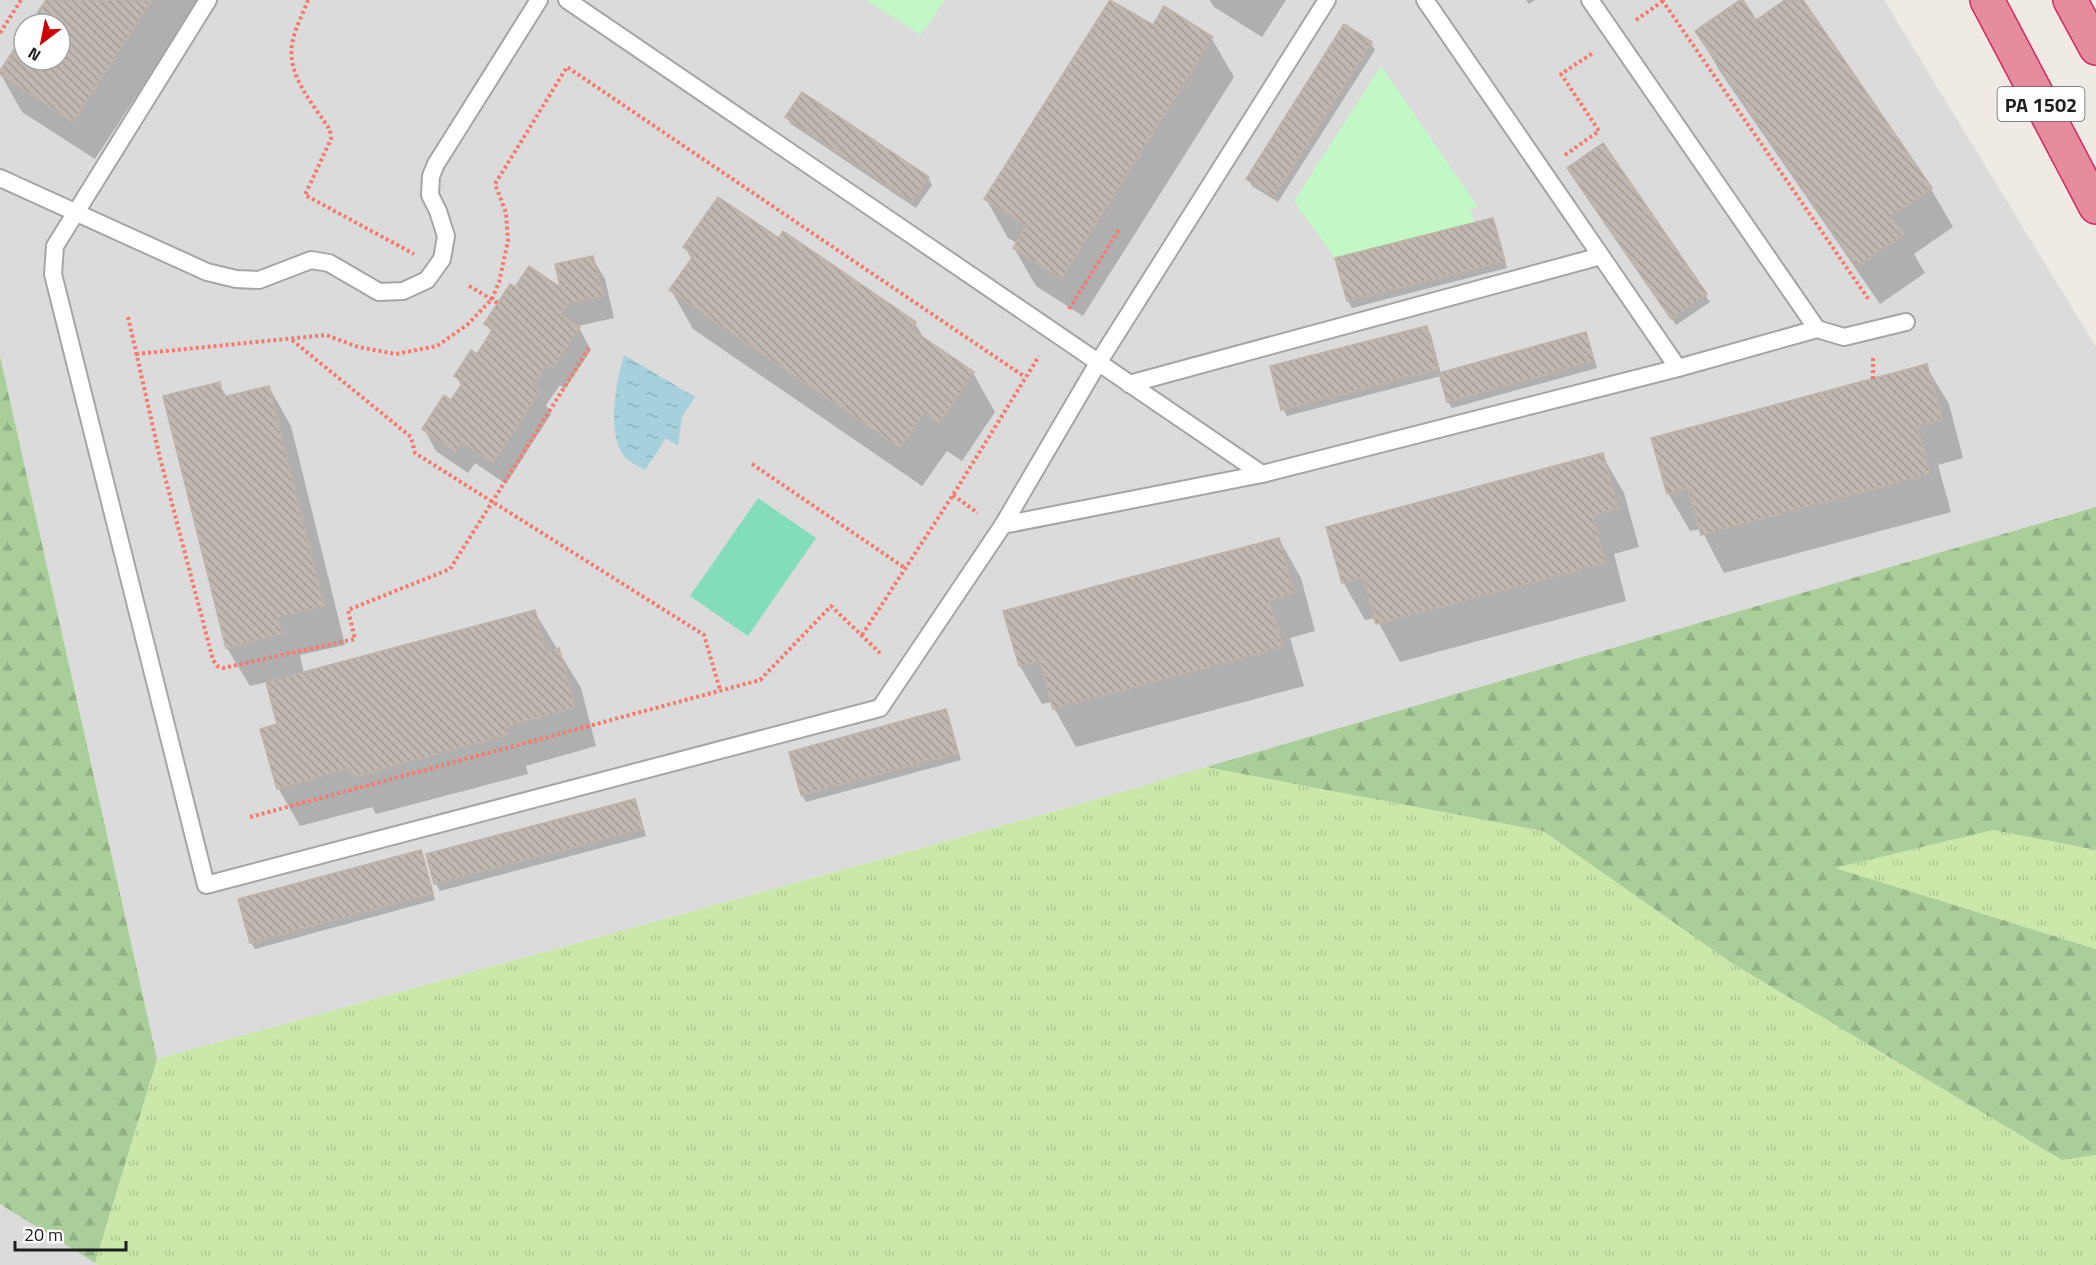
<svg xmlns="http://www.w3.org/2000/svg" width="2096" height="1265" viewBox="0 0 2096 1265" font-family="'Titillium Web',sans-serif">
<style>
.residential{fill:#dcdbdb;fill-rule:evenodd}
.grass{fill:url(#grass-tufts)}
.forest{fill:url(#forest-firs)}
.park{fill:#c1f8c5}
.pitch{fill:#83ddb9}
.water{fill:url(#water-ripples)}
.shadow{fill:#0003}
.building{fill:url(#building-back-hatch);stroke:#c0b2a7;stroke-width:1.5}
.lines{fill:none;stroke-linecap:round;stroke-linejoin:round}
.lane-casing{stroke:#a5a5a5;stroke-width:20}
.highway-casing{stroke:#d72765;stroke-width:36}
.path{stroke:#f7796c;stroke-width:4;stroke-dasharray:3 3;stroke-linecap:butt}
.lane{stroke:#fff;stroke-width:16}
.highway{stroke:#e58d9e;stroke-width:33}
.labels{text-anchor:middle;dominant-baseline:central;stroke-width:4.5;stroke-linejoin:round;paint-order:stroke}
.shield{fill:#fff;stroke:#626262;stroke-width:1.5}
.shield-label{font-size:20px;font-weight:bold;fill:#1e1e1e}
</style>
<defs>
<pattern id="grass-tufts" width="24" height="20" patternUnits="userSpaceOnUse" patternTransform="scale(1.5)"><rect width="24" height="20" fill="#cae8aa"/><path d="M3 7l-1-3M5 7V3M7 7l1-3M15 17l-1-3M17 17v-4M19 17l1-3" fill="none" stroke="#adc792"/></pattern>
<pattern id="forest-firs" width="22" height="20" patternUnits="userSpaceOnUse" patternTransform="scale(1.5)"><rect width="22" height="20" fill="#a9ce99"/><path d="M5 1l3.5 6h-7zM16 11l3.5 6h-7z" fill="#91b083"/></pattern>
<pattern id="water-ripples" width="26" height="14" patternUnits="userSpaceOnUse" patternTransform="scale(1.5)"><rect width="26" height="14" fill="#a5d0dc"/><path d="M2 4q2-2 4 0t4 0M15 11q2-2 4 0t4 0" fill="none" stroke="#8eb2bc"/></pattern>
<pattern id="building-back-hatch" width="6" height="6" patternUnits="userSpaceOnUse" patternTransform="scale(1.5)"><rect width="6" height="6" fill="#bfb7b0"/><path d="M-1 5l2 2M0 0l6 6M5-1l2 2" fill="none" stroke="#a49d97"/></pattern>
</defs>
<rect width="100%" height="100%" fill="#efebe4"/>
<g class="residential">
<path d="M0,0h1884l212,347v160l-1019,298 -920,254 -157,-703zM24,24h36v36h-36z"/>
<polygon points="0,1204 95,1263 98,1265 0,1265"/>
</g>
<g class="grass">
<polygon points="1206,767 1543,831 1733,964 2062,1160 2096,1155 2096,1265 98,1265 95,1263 157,1059 1077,805"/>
<polygon points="1993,830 2096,850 2096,949 1834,868"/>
</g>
<g class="forest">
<polygon points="0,356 157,1059 95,1263 0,1204"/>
<polygon points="2096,507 2096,850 1993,830 1835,868 2096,949 2096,1155 2062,1160 1733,964 1543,831 1206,767"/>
</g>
<g class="park">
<polygon points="866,0 945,0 921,35"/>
<polygon points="1381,66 1478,207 1470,209 1474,222 1335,258 1294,201"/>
</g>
<polygon class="pitch" points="758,498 816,538 748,636 690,596"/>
<path class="water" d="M624,355l71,42 -13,20 -4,29 -12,-8 -21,32c-6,-4 -16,-8 -20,-13 -19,-22 -9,-76 -1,-102z"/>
<g class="shadow">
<polygon points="48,0 199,0 95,159 22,112 0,73 24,37 24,60 60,60 60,24 32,24"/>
<polygon points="1210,0 1286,0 1262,37 1214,7"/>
<polygon points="1526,0 1535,0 1529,4"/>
<polygon points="1788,0 1801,0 1931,189 1953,227 1914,254 1925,273 1880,304 1719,70 1697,31 1756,22"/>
<polygon points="1153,27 1212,39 1234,77 1083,316 1036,286 1014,248 1017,243 1008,238 986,199"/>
<polygon points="1371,43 1375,50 1278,202 1252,186 1248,179"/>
<polygon points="787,117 928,178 932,185 916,208 791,124"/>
<polygon points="1603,145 1710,302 1676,325 1573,175"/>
<polygon points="1492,219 1496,226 1507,268 1352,308 1348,301 1337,259"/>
<polygon points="779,240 915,323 924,339 973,373 995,412 962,461 947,451 922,486 693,329 671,290 692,260 685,247"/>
<polygon points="592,257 605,279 614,318 578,326 591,350 565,389 560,385 546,405 551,414 506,484 475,463 468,473 436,451 424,429 451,402 462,387 456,376 477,356 492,333 486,324 515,289 563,290"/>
<polygon points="1427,328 1431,335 1441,374 1585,334 1589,341 1597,368 1452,408 1448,402 1441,376 1287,416 1283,409"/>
<polygon points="1926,366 1949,404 1963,458 1938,465 1951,512 1724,573 1701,529 1690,531 1668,493"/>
<polygon points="219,384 227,397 269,387 291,426 345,645 300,655 304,674 534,611 581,688 596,746 526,766 528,774 376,814 372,807 300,826 278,788 279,726 267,682 250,686 227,648"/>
<polygon points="1602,455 1624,493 1639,547 1614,554 1626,601 1400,662 1376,618 1365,620 1343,582"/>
<polygon points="1279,539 1301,578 1315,631 1290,638 1304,686 1076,747 1054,708 1052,702 1042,704 1020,666 1005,612"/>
<polygon points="946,711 949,718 961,760 806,802 802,795 791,753"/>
<polygon points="635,800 638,807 646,836 440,891 436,884 428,855"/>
<polygon points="420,851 424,858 435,900 255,949 251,943"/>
</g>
<g class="building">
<polygon points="46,0 152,0 73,122 0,74 0,71 24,34 24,60 60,60 60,24 30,24"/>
<polygon points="1110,0 1153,25 1164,6 1213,37 1061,279 1013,248 1026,226 984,199"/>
<polygon points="1740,0 1743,0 1756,20 1785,0 1803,0 1932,188 1891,216 1904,234 1857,266 1695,31"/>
<polygon points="1344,24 1372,42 1274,196 1246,179"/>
<polygon points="802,92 929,177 912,202 785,117"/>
<polygon points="1603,143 1707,294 1671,319 1567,168"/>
<polygon points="718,197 779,238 783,231 916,322 911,329 974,372 939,423 924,413 900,448 669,290 694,255 683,247"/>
<polygon points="1493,218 1505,261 1347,301 1335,258"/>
<polygon points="593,256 603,296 567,304 560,314 580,327 553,368 547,364 532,387 540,391 493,463 462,442 455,452 422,429 444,395 451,400 463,382 454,376 471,350 477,354 493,329 484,324 510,284 515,287 529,266 560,287 555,264"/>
<polygon points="1427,326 1438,369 1281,410 1270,366"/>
<polygon points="1586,332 1594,361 1447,402 1439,373"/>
<polygon points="1927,364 1942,419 1917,426 1930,474 1701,535 1688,488 1667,494 1651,438"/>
<polygon points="220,382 223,397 269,386 324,606 278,617 282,634 226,648 163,396"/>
<polygon points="1603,453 1618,508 1593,515 1605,563 1376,624 1363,577 1342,583 1326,527"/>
<polygon points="1279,538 1294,593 1269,600 1283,647 1053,709 1040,661 1019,666 1003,611"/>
<polygon points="535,610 546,652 559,648 575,707 505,727 507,735 353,777 350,768 277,789 260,729 277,724 266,682"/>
<polygon points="946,709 958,753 801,795 789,752"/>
<polygon points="635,799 643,829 434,884 426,854"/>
<polygon points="421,850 433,893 250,943 238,899"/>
</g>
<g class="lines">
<g class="lane-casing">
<g id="lane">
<polyline points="208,0 55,246 53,274 206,885 880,708 1003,525 1098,363 1327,0"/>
<polyline points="567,0 1262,474"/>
<polyline points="1425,0 1678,368"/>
<polyline points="1590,0 1817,329"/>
<polyline points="0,178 207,272 236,279 259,280 311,260 329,263 379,292 403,291 427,280 442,259 446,236 438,211 430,195 431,176 436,164 539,0"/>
<polyline points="1129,384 1601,256"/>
<polyline points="1003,525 1262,474 1678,368 1817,329 1844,337 1906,322"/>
</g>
</g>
<g class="highway-casing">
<g id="highway">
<polyline points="1987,0 2096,207"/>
<polyline points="2070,0 2096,48"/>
</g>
</g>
<g class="path">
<path d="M308,0c-5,14 -14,30 -16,45 -5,31 22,60 38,85l1,9 -26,56 109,59"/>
<polyline points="1662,0 1869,300"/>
<polyline points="1636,20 1663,1"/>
<polyline points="0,33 21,0"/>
<polyline points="1565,155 1599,131 1561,74 1593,53"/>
<polyline points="469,286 498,303"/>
<polyline points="1069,309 1119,230"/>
<polyline points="128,317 160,458 213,660 217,666 223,668 355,639 348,610 450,569 589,348"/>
<polyline points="292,340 411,437 415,453 704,635 720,690"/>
<polyline points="136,354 326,335 358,347 396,354 437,346 467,325 492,299 499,282 508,241 506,213 495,184 567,67 1025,377"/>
<polyline points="1873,358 1873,379"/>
<polyline points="752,464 905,568"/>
<polyline points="953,495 978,513"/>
<polyline points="862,635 953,495 1039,356"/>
<polyline points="250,817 760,680 831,606 880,653"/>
</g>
<use href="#lane" class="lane"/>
<use href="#highway" class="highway"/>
</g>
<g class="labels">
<rect class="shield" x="1997.5" y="87" width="87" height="34" rx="4.5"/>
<g class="shield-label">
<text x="2041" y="104">PA 1502</text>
</g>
</g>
<g transform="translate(42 42) rotate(212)"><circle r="28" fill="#ffffff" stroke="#a5a5a5" stroke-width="1.5"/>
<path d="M0-4.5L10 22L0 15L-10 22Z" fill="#c90305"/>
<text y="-9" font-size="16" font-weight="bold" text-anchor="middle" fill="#1e1e1e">N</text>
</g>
<path d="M15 1241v9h111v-9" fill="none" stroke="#1e1e1e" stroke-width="3"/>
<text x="24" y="1241" font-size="18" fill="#1e1e1e" stroke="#ffffff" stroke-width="4.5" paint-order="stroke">20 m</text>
</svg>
